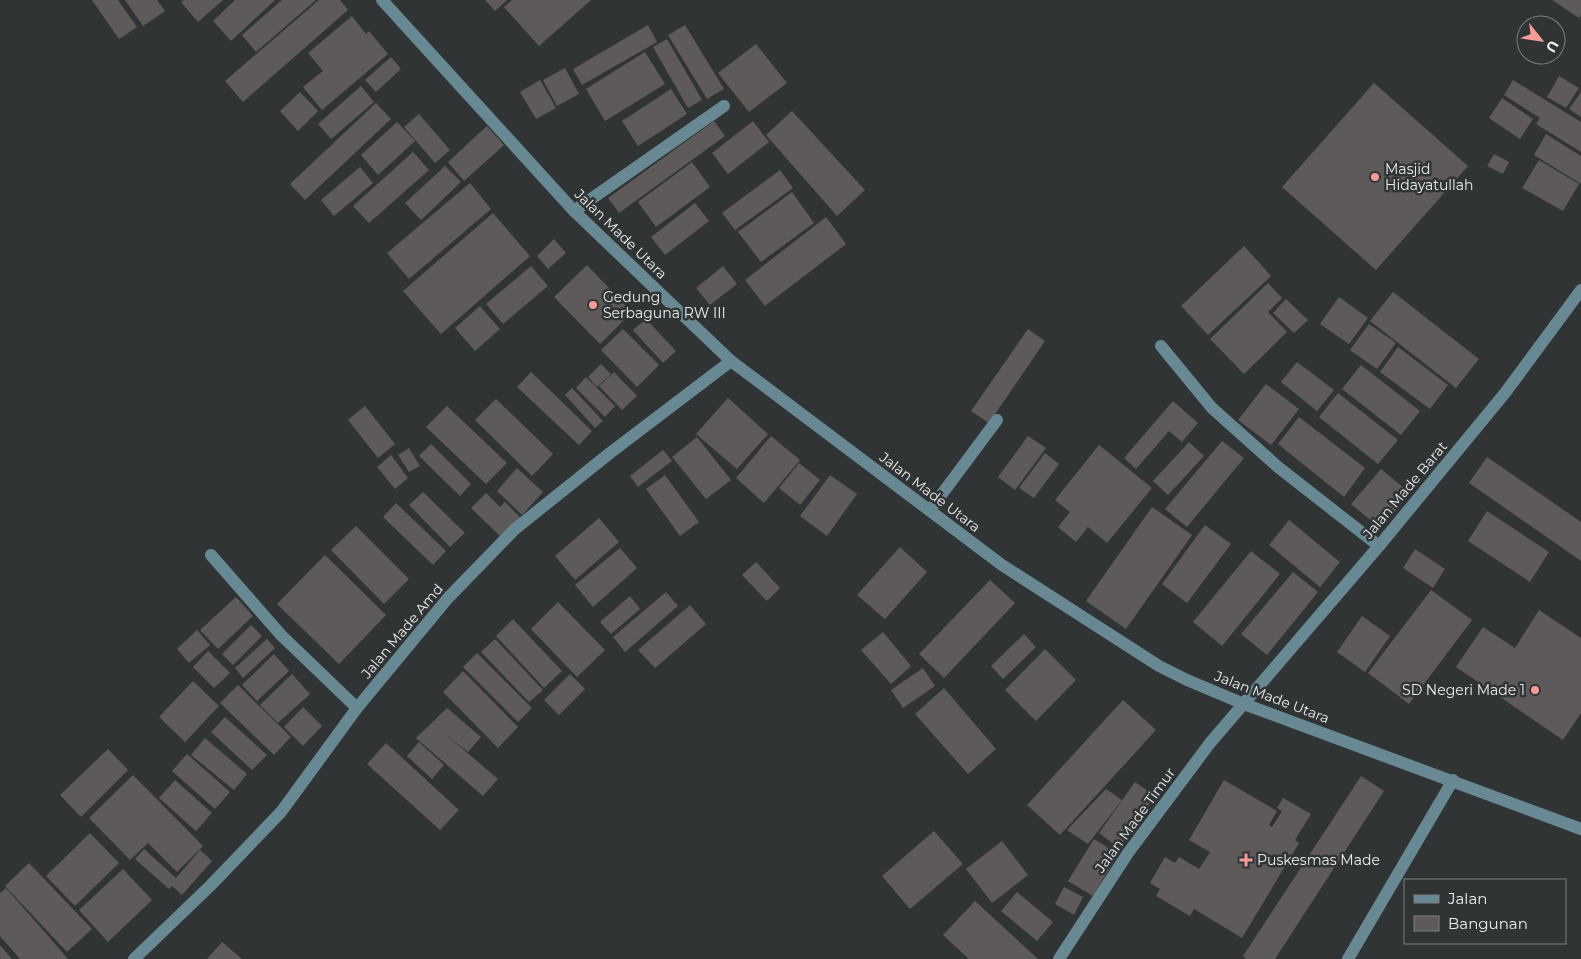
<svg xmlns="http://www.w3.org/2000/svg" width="1581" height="959" viewBox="0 0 1581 959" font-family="Montserrat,sans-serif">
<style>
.building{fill:#5d5a59}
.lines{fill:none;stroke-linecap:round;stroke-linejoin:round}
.minor{stroke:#688893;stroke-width:12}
.poi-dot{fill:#f59b98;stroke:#313435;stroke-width:2}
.labels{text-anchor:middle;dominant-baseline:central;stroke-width:5;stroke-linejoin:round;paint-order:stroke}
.poi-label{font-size:14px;fill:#eaeced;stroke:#313435;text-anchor:start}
.street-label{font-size:14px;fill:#eaeced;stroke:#313435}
</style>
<rect width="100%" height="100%" fill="#313435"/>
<g class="building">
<polygon points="92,0 118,0 137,27 119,39"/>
<polygon points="125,0 157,0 165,11 143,26"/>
<polygon points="184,0 223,0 198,22 181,2"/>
<polygon points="235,0 275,0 231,41 213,21"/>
<polygon points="282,0 316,0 256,52 242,35"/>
<polygon points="319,0 340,0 348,10 243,102 225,81"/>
<polygon points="485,0 507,0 495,11"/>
<polygon points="512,0 591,0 539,46 504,7"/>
<polygon points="1552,0 1581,0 1581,15 1579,18"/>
<polygon points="352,16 366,34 369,31 388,54 322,110 303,87 323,71 308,53"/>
<polygon points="648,25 657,42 582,85 573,69"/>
<polygon points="685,25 724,89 707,99 668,35"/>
<polygon points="667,39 702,100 688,108 653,47"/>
<polygon points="756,44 787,83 749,112 718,73"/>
<polygon points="645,52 665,84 605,121 586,89"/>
<polygon points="391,57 401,69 376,92 365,80"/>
<polygon points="565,68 579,94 557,106 543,80"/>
<polygon points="1559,76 1579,88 1566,108 1547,97"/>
<polygon points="540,80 556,108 536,119 520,92"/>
<polygon points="1513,80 1581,122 1581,152 1536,124 1540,118 1504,95"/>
<polygon points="1374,83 1468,166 1376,270 1282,187"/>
<polygon points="361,86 374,102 331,139 318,124"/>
<polygon points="671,89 687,114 638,146 622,121"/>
<polygon points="300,92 318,111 298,131 280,111"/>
<polygon points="1581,92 1581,117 1569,109"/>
<polygon points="1502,98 1533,119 1520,139 1489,118"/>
<polygon points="376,103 391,119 305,200 290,184"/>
<polygon points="792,111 865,190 837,216 766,135"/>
<polygon points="419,114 450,150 435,163 404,127"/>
<polygon points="714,121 725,136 619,213 608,198"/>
<polygon points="753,121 769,142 728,174 712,153"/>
<polygon points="397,122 415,141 378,175 361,155"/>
<polygon points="487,126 504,145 464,181 448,162"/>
<polygon points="1546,134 1581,156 1581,184 1534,155"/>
<polygon points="413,152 429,170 369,223 353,206"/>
<polygon points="1494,154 1509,162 1503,174 1487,166"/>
<polygon points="1539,160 1579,184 1563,211 1522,188"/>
<polygon points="692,162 710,187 656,227 638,202"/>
<polygon points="445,166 461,182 421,220 405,203"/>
<polygon points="360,167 373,183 334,216 321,200"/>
<polygon points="780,170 793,188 735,230 722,213"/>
<polygon points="470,183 491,209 409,279 387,253"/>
<polygon points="792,192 814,223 761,262 738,232"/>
<polygon points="695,203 709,221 665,255 651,237"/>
<polygon points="493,213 530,256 441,334 403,291"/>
<polygon points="826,217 846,244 765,306 745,280"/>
<polygon points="554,239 566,253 548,269 537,256"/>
<polygon points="1244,246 1271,276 1208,335 1181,306"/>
<polygon points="587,265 632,312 600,344 554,297"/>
<polygon points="531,266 548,286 503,324 486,304"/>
<polygon points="723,266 737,284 710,305 696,288"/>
<polygon points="1268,283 1282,298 1268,312 1287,332 1244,374 1210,339"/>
<polygon points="1393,292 1479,359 1456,388 1370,321"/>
<polygon points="1339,297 1368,318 1349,344 1320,324"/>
<polygon points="1286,299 1308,320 1294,333 1273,313"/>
<polygon points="480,306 500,329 475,351 455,328"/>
<polygon points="646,319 676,351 663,363 633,330"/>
<polygon points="1369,324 1396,343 1377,369 1350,350"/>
<polygon points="623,329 659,365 637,387 601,350"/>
<polygon points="1028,329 1045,341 989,423 971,411"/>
<polygon points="1398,347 1448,385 1430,409 1380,372"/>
<polygon points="1297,362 1334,390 1317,411 1281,382"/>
<polygon points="601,364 611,374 597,387 588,377"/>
<polygon points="1361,365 1420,411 1401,435 1342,389"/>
<polygon points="531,372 592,431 579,445 517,387"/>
<polygon points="614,372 637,396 622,410 599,386"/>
<polygon points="586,377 615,406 605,417 576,388"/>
<polygon points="1266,384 1299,409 1271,445 1238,420"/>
<polygon points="572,388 603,421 595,428 565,395"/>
<polygon points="1338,393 1398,440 1378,464 1319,417"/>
<polygon points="728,398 768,434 737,469 696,434"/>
<polygon points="496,399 553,454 532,476 475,420"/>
<polygon points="1173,401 1198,423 1182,442 1169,431 1136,469 1124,458"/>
<polygon points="365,406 395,444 378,458 348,420"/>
<polygon points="447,406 507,463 486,484 426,427"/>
<polygon points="1299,417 1365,468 1344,497 1278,444"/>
<polygon points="771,436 800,460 764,503 736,478"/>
<polygon points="1028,436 1046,448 1015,490 998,477"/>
<polygon points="697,437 731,480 706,499 672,457"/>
<polygon points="1222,441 1244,458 1187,527 1165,509"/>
<polygon points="1189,442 1204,456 1168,495 1153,481"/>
<polygon points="431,444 471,484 460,496 419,456"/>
<polygon points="1099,445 1152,488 1107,543 1088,527 1076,542 1058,527 1070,512 1055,500"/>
<polygon points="409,448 420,466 409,472 398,455"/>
<polygon points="663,450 672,461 638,487 630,476"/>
<polygon points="1045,453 1059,464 1034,498 1019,488"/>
<polygon points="391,455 408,478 395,489 377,467"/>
<polygon points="1487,457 1581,522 1581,561 1469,483"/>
<polygon points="799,463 820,480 800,505 779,488"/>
<polygon points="517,468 543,492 522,515 497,491"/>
<polygon points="1381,469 1410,493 1381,529 1351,504"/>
<polygon points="665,475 699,522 680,536 646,489"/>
<polygon points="830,475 857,494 827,536 800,516"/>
<polygon points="423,492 465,533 450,547 409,505"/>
<polygon points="486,493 500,507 505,502 520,517 501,537 471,508"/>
<polygon points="396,503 446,551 433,565 383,517"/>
<polygon points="1152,507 1192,535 1126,629 1086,601"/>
<polygon points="1487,511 1549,552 1530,582 1468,541"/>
<polygon points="599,518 619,542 575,580 555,556"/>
<polygon points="1289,520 1340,562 1320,587 1269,545"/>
<polygon points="1205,525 1231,544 1187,603 1162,584"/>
<polygon points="356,526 409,579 384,604 331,550"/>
<polygon points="900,547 927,572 885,619 857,595"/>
<polygon points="620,548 637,568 593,607 575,585"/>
<polygon points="1415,549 1445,569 1433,588 1403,568"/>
<polygon points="1251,551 1280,574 1222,646 1193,622"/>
<polygon points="325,555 386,615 339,664 277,604"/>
<polygon points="756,562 780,588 767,601 742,575"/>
<polygon points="1293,572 1318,592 1267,655 1241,634"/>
<polygon points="990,580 1015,603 944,678 919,654"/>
<polygon points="1431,590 1472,620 1409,704 1368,673"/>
<polygon points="666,592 678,606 625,652 613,637"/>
<polygon points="630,596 640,609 611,634 600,622"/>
<polygon points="236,597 253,616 218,649 200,630"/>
<polygon points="558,602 605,650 577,677 531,629"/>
<polygon points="690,605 706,624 655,668 638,650"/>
<polygon points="1539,610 1581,638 1581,713 1563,740 1456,667 1483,627 1515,648"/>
<polygon points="1362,616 1390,636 1365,672 1337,652"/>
<polygon points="513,619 562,671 544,688 496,636"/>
<polygon points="251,625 262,636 233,665 222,654"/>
<polygon points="197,630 210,645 189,663 177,649"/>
<polygon points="883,632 911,666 891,684 861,650"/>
<polygon points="1024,634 1036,647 1003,679 991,666"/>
<polygon points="267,639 275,648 243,678 235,668"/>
<polygon points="495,639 543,690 529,702 481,652"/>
<polygon points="1045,649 1076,680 1036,721 1005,690"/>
<polygon points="208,651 230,673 214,688 193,667"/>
<polygon points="477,653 532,708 518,722 463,667"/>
<polygon points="274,654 289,671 257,701 242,685"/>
<polygon points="923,668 935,686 903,708 891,690"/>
<polygon points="463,671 518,727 498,748 443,692"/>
<polygon points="292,674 310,694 278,723 260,705"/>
<polygon points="570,674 585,689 559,715 544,700"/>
<polygon points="193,681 219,706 185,742 159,717"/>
<polygon points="238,685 291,737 274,755 220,703"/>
<polygon points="944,688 996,749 968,774 915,714"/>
<polygon points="1123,700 1156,730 1060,835 1027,805"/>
<polygon points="303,707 322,726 303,746 284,727"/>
<polygon points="447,708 481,737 468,752 445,734 498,779 483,796 416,738"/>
<polygon points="225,717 267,755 252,770 211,732"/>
<polygon points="205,738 247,774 234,790 191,755"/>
<polygon points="419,742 444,765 432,779 407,756"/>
<polygon points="386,743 459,810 440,830 367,764"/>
<polygon points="108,749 128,770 81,817 60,795"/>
<polygon points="187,754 230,792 215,809 172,771"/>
<polygon points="133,775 203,846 177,872 148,843 130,860 89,818"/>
<polygon points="1361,776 1384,791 1275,959 1246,959 1243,956"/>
<polygon points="175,780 212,813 196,831 159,798"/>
<polygon points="1224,780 1277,811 1269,825 1272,827 1282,811 1277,808 1283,798 1311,814 1295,840 1299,843 1242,938 1194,909 1190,916 1156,896 1160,889 1150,883 1165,857 1175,863 1179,857 1199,869 1210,852 1189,840"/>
<polygon points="1135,782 1155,796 1119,848 1099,833"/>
<polygon points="1106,789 1122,800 1088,844 1067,830"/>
<polygon points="934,831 963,864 910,909 882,876"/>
<polygon points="90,833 119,863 75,906 46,876"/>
<polygon points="1094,839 1118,854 1093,896 1068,881"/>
<polygon points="1002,841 1028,875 992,903 966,869"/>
<polygon points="144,849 176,878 200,850 212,861 182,895 172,886 169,889 135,859"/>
<polygon points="29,863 92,929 67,952 5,886"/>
<polygon points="123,869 152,900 108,942 79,910"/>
<polygon points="1064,887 1083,897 1074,915 1055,904"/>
<polygon points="6,888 36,922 68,959 20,959 0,936 0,893"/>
<polygon points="1017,892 1053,922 1037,941 1001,911"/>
<polygon points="975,901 1038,959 969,959 943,935"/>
<polygon points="222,942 242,959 207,959"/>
<polygon points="0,945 12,959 0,959"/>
</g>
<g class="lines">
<g class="minor">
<polyline points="382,0 574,211 731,361 1002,565 1159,666 1187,680 1244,704 1581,829"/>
<polyline points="574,211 724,106"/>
<polyline points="1161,346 1212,408 1278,467 1379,546"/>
<polyline points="930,510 997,420"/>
<polyline points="211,555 281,635 357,708"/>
<polyline points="134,959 211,885 281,812 357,708 448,598 515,529 610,453 731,361"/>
<polyline points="1059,959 1128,853 1210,743 1379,546 1505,393 1581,290"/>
<polyline points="1348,959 1453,780"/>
</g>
</g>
<g class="poi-dot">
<circle cx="1375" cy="177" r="5"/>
<circle cx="593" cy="305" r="5"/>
<circle cx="1535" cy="690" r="5"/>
<path d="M1243.5 852.5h5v5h5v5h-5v5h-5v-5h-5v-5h5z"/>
</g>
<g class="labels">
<g class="poi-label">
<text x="1385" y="169">Masjid<tspan x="1385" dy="16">Hidayatullah</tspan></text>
<text x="603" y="297">Gedung<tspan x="603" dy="16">Serbaguna RW III</tspan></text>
<text x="1525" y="690" text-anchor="end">SD Negeri Made 1</text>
<text x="1257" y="860">Puskesmas Made</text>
</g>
<g class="street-label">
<text transform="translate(621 234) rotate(44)">Jalan Made Utara</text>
<text transform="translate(1405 490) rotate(-50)">Jalan Made Barat</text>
<text transform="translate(930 492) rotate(37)">Jalan Made Utara</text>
<text transform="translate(402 631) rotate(-50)">Jalan Made Amd</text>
<text transform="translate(1272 697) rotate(21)">Jalan Made Utara</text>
<text transform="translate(1135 820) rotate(-54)">Jalan Made Timur</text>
</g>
</g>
<rect x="1404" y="879" width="162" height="65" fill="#313435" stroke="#7b7e7f"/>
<rect x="1414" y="895" width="25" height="8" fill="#688893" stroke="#7b7e7f"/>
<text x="1448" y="904" font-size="15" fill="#eaeced">Jalan</text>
<rect x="1414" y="916" width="25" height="15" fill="#5d5a59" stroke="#7b7e7f"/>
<text x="1448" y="929" font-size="15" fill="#eaeced">Bangunan</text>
<g transform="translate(1541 40) rotate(120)"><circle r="24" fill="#313435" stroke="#7b7e7f"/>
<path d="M0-4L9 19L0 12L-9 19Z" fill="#f59b98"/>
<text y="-8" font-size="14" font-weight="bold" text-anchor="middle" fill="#eaeced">U</text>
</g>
</svg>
